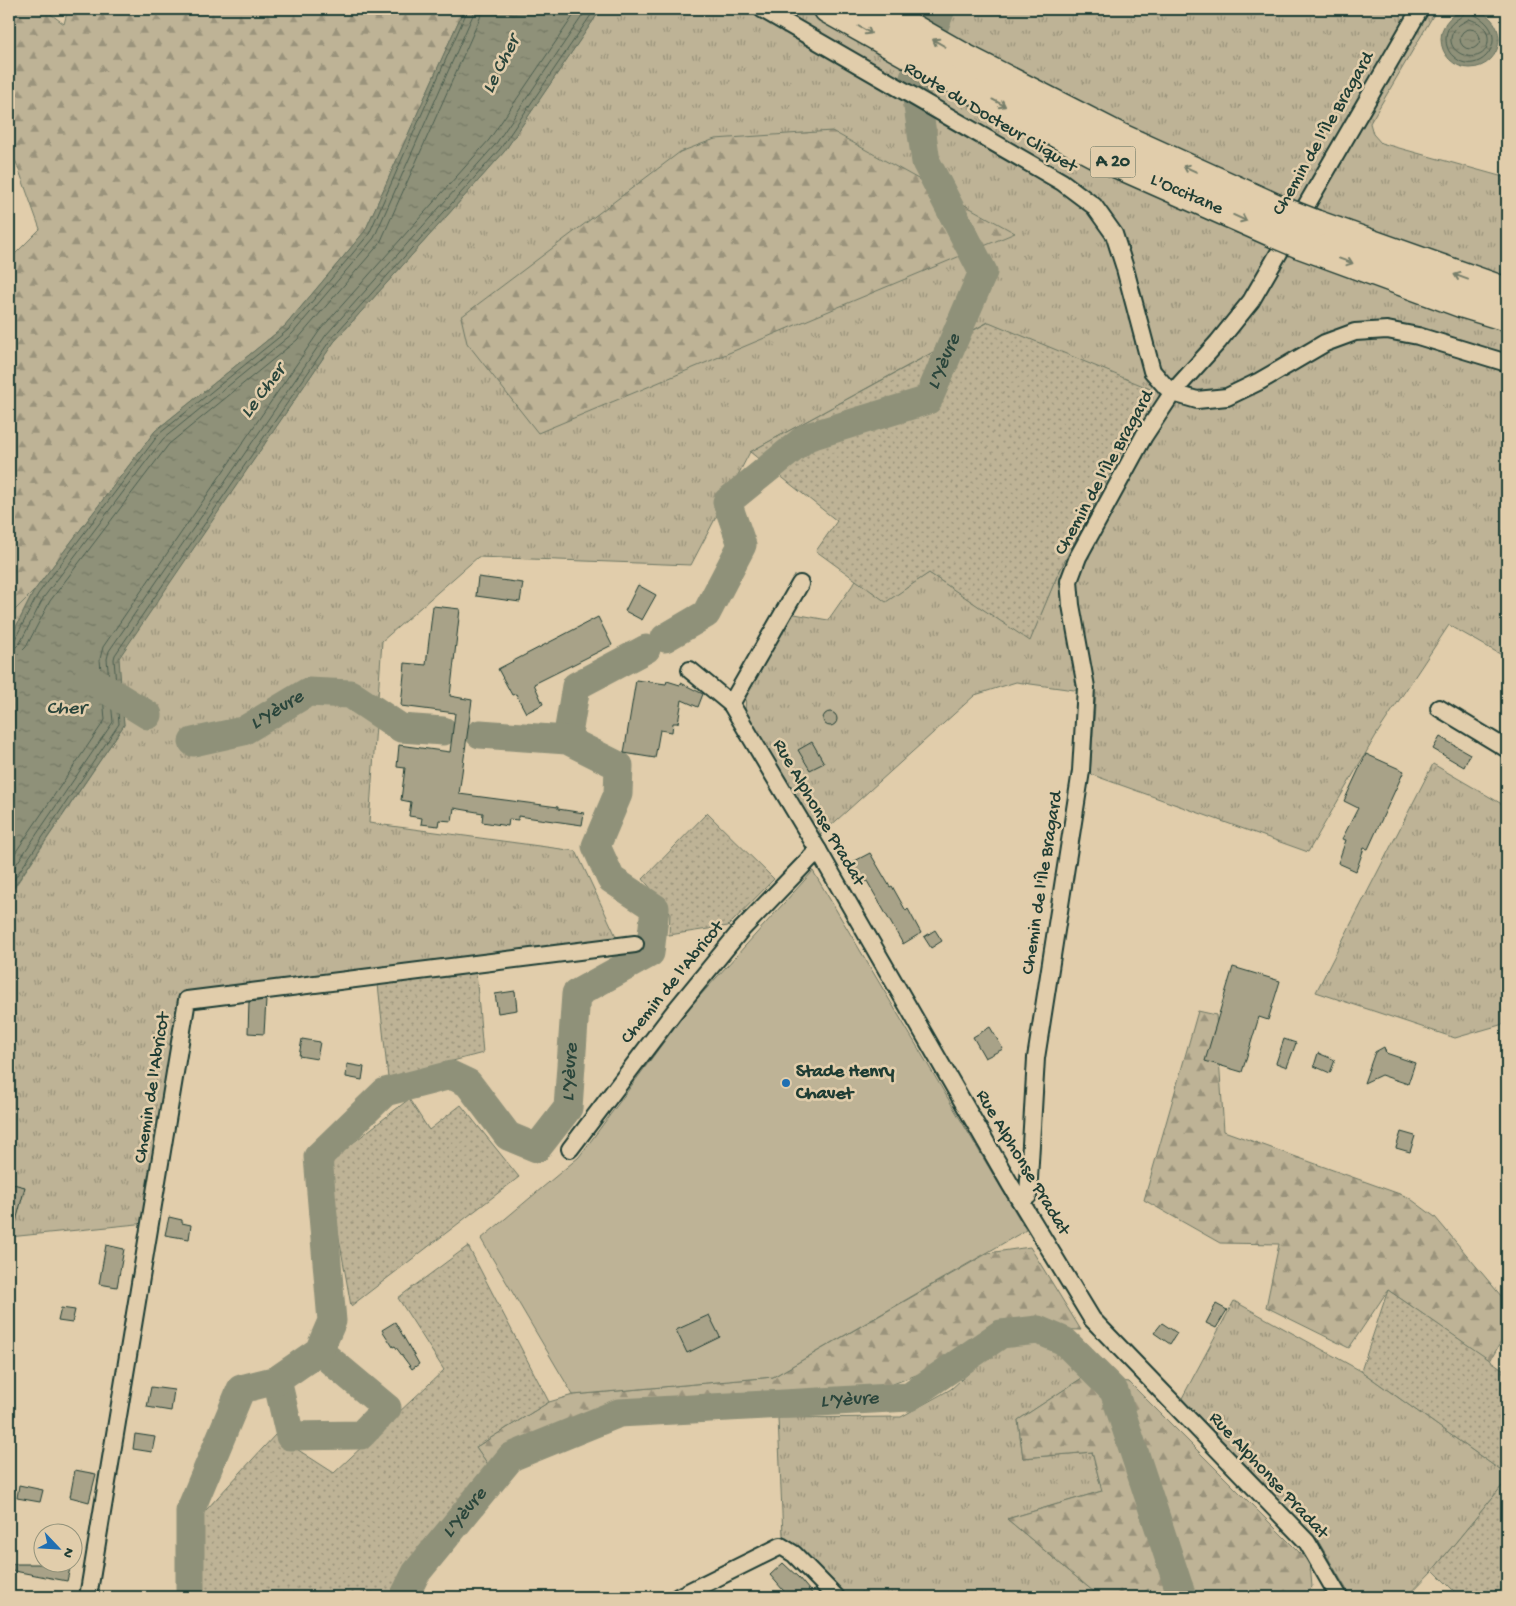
<svg xmlns="http://www.w3.org/2000/svg" width="1516" height="1606" viewBox="0 0 1516 1606" font-family="'Gochi Hand',sans-serif">
<style>
.grass{fill:url(#grass-tufts);stroke:#6e7865}
.forest{fill:url(#forest-firs);stroke:#6e7865}
.garden{fill:url(#garden-dots);stroke:#6e7865}
.pitch{fill:#beb396;stroke:#6e7865}
.water{fill:url(#water-ripples);stroke:#626f5d}
.lines{fill:none;stroke-linecap:round;stroke-linejoin:round}
.shore{stroke:#4c5f50;stroke-width:1}
.river{stroke:#8f9179;stroke-width:29}
.building{fill:#a8a288;stroke:#1f3d34}
.street-casing{stroke:#1f3d34;stroke-width:20}
.highway-casing{stroke:#1f3d34;stroke-width:31}
.street{stroke:#e1cdab;stroke-width:16}
.highway{stroke:#e1cdab;stroke-width:28}
.highway-bridge-casing{stroke:#1f3d34;stroke-width:31;stroke-linecap:butt}
.highway-bridge{stroke:#e1cdab;stroke-width:28}
.oneway{stroke:#767e6a}
.poi-dot{fill:#1f6fb2;stroke:#e1cdab;stroke-width:2}
.labels{text-anchor:middle;dominant-baseline:central;stroke-width:5;stroke-linejoin:round;paint-order:stroke}
.shield{fill:#e1cdab;stroke:#596858;stroke-width:1}
.shield-label{font-size:18px;font-weight:bold;fill:#1f3d34}
.street-label{font-size:19px;fill:#1f3d34;stroke:#e1cdab}
.poi-label{font-size:19px;font-weight:bold;fill:#1f3d34;stroke:#e1cdab;text-anchor:start}
.water-label{font-size:20px;font-style:italic;fill:#2a453b;stroke:#e1cdab}
</style>
<defs>
<pattern id="grass-tufts" width="24" height="20" patternUnits="userSpaceOnUse" patternTransform="scale(1.25)"><rect width="24" height="20" fill="#beb396"/><path d="M3 7l-1-3M5 7V3M7 7l1-3M15 17l-1-3M17 17v-4M19 17l1-3" fill="none" stroke="#9a937b"/></pattern>
<pattern id="forest-firs" width="22" height="20" patternUnits="userSpaceOnUse" patternTransform="scale(1.25)"><rect width="22" height="20" fill="#beb396"/><path d="M5 1l3.5 6h-7zM16 11l3.5 6h-7z" fill="#9a937b"/></pattern>
<pattern id="garden-dots" width="8" height="8" patternUnits="userSpaceOnUse" patternTransform="scale(1.25)"><rect width="8" height="8" fill="#beb396"/><path d="M2 2h.1M6 6h.1" fill="none" stroke="#9a937b" stroke-width="1.8" stroke-linecap="round"/></pattern>
<pattern id="water-ripples" width="26" height="14" patternUnits="userSpaceOnUse" patternTransform="scale(1.25)"><rect width="26" height="14" fill="#8f9179"/><path d="M2 4q2-2 4 0t4 0M15 11q2-2 4 0t4 0" fill="none" stroke="#747864"/></pattern>
</defs>
<rect width="100%" height="100%" fill="#e1cdab"/>
<filter id="ink" filterUnits="userSpaceOnUse"><feTurbulence type="fractalNoise" baseFrequency=".02" numOctaves="2"/><feDisplacementMap in="SourceGraphic" scale="10" xChannelSelector="R" yChannelSelector="G"/><feConvolveMatrix kernelMatrix="1 2 1 2 8 2 1 2 1" color-interpolation-filters="sRGB"/></filter>
<g filter="url(#ink)">
<g class="grass">
<polygon points="601,9 1437,9 1370,123 1373,134 1381,143 1507,178 1507,658 1449,625 1378,732 1308,852 1090,774 1096,693 1016,682 975,695 816,839 745,712 747,678 789,613 828,620 856,580 886,601 929,573 1030,640 1057,576 1153,391 988,322 750,452 691,565 478,557 382,641 369,823 576,851 622,949 190,1001 157,1222 9,1237 9,899 14,888 124,725 118,658 334,342 504,152"/>
<polygon points="34,591 9,641 9,616"/>
<polygon points="1433,764 1507,807 1507,1023 1455,1038 1316,992"/>
<polygon points="1234,1301 1361,1371 1507,1475 1507,1480 1433,1570 1407,1597 1351,1597 1317,1539 1181,1400"/>
<polygon points="1021,1340 1055,1349 1082,1378 1018,1420 1023,1458 1092,1452 1102,1491 1007,1519 1100,1597 844,1597 783,1536 778,1418 901,1417 951,1389 1002,1343"/>
</g>
<g class="forest">
<polygon points="9,9 44,9 64,24 68,9 464,9 365,231 285,326 155,431 34,591 9,616 9,260 40,229 16,162 9,154"/>
<polygon points="832,131 1015,233 538,433 467,343 461,317 680,152 715,139"/>
<polygon points="1198,1011 1216,1015 1224,1131 1408,1197 1435,1217 1507,1303 1507,1331 1490,1361 1388,1290 1349,1348 1266,1307 1279,1244 1220,1243 1144,1200"/>
<polygon points="1030,1247 1081,1330 1003,1328 937,1367 880,1389 611,1406 529,1438 489,1466 476,1447 549,1402 573,1395 773,1377 988,1253"/>
<polygon points="1082,1378 1129,1382 1310,1563 1312,1587 1303,1597 1157,1597 1148,1589 1139,1597 1100,1597 1007,1519 1102,1491 1092,1452 1023,1458 1018,1420"/>
</g>
<g class="garden">
<polygon points="989,322 1153,390 1057,576 1030,641 929,573 886,602 816,551 837,521 750,452"/>
<polygon points="707,813 774,879 728,926 669,935 670,912 643,879"/>
<polygon points="476,973 483,1053 388,1078 378,984"/>
<polygon points="409,1099 429,1130 461,1105 519,1177 351,1306 326,1164"/>
<polygon points="468,1246 549,1402 476,1447 489,1466 409,1565 387,1597 197,1597 195,1522 275,1435 334,1473 444,1370 398,1298"/>
<polygon points="1388,1290 1507,1372 1507,1475 1361,1371"/>
<polygon points="1507,1480 1507,1597 1460,1597 1433,1570"/>
</g>
<polygon class="pitch" points="813,871 1026,1230 773,1377 573,1395 481,1239 579,1157 688,1009"/>
<g class="water">
<polygon points="464,9 601,9 504,152 334,342 119,658 124,725 14,887 9,899 9,641 34,591 155,431 285,326 365,231"/>
<circle cx="1470" cy="39" r="29"/>
</g>
<g class="lines">
<g class="shore">
<path d="M1466,9c-1,11 -20,10 -20,30 0,6 2,13 7,17 25,25 63,-20 22,-41l-2,-6"/>
<path d="M1469,19c9,3 18,7 19,18 3,35 -54,17 -32,-9 4,-5 9,-6 13,-9z"/>
<circle cx="1470" cy="39" r="10"/>
<polyline points="9,642 15,639 38,594 159,434 288,330 369,234 468,9"/>
<polyline points="9,648 16,647 20,643 44,597 163,439 292,334 374,238 473,15 474,9"/>
<polyline points="9,656 19,654 26,647 50,601 169,444 297,340 380,243 480,18 482,9"/>
<polyline points="9,862 105,720 100,659 103,647 320,330 489,140 578,9"/>
<polyline points="9,875 113,722 107,659 109,651 326,335 495,145 587,9"/>
<polyline points="9,887 119,724 114,659 115,655 331,339 500,149 595,9"/>
</g>
<g class="river">
<path id="s1" d="M665,638l41,-24 36,-69 -15,-43 80,-65 121,-37 55,-128 -57,-110 -12,-84 27,-69"/>
<polyline points="88,678 148,715"/>
<polyline points="567,740 576,686 646,649"/>
<path id="s2" d="M193,742l50,-11 65,-39 42,2 51,34 42,3"/>
<polyline points="277,1380 290,1436 361,1435 387,1408 319,1351"/>
<path id="s3" d="M190,1597v-86l51,-122 36,-9 42,-29 13,-30 -14,-164 67,-65 66,-17 17,8 40,53 29,12 31,-40 8,-114 74,-41 5,-45 -44,-29 -15,-33 22,-52 1,-28 -52,-26 -87,-6"/>
<path id="s4" d="M404,1597l12,-24 95,-116 108,-44 290,-16 92,-63 37,-4 26,11 50,50 68,206"/>
</g>
</g>
<g class="building">
<polygon points="478,577 523,583 520,602 476,596"/>
<polygon points="638,585 656,595 642,620 625,611"/>
<polygon points="433,606 460,609 450,696 472,700 459,794 558,807 558,809 584,813 582,825 518,816 518,820 509,819 508,826 482,822 483,813 454,808 452,821 439,820 438,826 421,824 422,818 409,816 411,802 401,800 405,768 397,767 399,745 450,752 455,713 401,706 405,663 426,665"/>
<polygon points="598,617 612,645 534,684 543,704 526,713 516,694 512,695 498,669"/>
<polygon points="636,680 666,684 667,681 680,685 681,683 703,694 698,707 682,700 678,723 673,723 672,732 660,730 655,758 624,753"/>
<circle cx="830" cy="719" r="7"/>
<polygon points="1440,737 1470,754 1464,767 1433,749"/>
<polygon points="812,742 824,763 810,770 798,750"/>
<polygon points="1366,754 1404,771 1368,849 1364,848 1356,871 1338,863 1346,840 1342,839 1358,808 1344,801"/>
<polygon points="870,853 890,887 892,886 906,911 908,909 921,933 903,944 867,881 861,884 849,864"/>
<polygon points="935,930 942,941 931,948 924,937"/>
<polygon points="1233,967 1280,981 1268,1020 1259,1017 1242,1072 1205,1061"/>
<polygon points="515,991 517,1010 498,1013 495,994"/>
<polygon points="266,1000 264,1034 248,1033 249,1002"/>
<polygon points="990,1027 1003,1049 985,1058 973,1037"/>
<polygon points="302,1039 320,1042 317,1059 299,1056"/>
<polygon points="1284,1039 1296,1043 1287,1067 1276,1063"/>
<polygon points="1384,1047 1386,1053 1415,1063 1408,1084 1381,1075 1364,1083 1375,1052"/>
<polygon points="1318,1053 1335,1060 1330,1073 1314,1066"/>
<polygon points="347,1064 364,1067 362,1080 346,1077"/>
<polygon points="1401,1132 1415,1136 1410,1152 1396,1148"/>
<polygon points="9,1183 25,1187 13,1233 9,1233"/>
<polygon points="169,1217 182,1220 182,1223 191,1225 189,1239 165,1235"/>
<polygon points="106,1245 124,1249 117,1287 99,1284"/>
<polygon points="1216,1304 1227,1310 1216,1328 1206,1323"/>
<polygon points="61,1308 75,1310 72,1323 58,1321"/>
<polygon points="709,1315 720,1337 687,1353 676,1330"/>
<polygon points="395,1322 419,1364 412,1369 395,1346 393,1347 382,1330"/>
<polygon points="1162,1323 1177,1333 1170,1344 1154,1333"/>
<polygon points="151,1387 174,1390 171,1411 147,1407"/>
<polygon points="135,1434 155,1437 152,1452 133,1449"/>
<polygon points="75,1470 96,1474 89,1502 70,1497"/>
<polygon points="19,1485 43,1490 40,1502 17,1498"/>
<polygon points="783,1563 799,1578 815,1597 789,1597 770,1575"/>
<polygon points="9,1564 71,1564 67,1581 9,1570"/>
</g>
<g class="lines">
<g class="street-casing">
<g id="street">
<polyline points="762,9 1062,182 1094,206 1114,234 1124,265 1152,371 1166,387 1180,395 1197,400 1227,397 1260,381 1325,343 1355,332 1387,330 1418,336 1507,363"/>
<polyline points="690,670 731,704 818,850 1010,1184 1092,1319 1307,1542 1339,1597"/>
<polyline points="731,704 800,584"/>
<polyline points="1439,708 1507,749"/>
<polyline points="570,1149 674,1012 741,930 818,850"/>
<polyline points="1020,1200 1028,1196 1036,1058 1081,771 1086,687 1071,605 1069,581 1078,557 1144,436 1173,392 1218,342 1251,301 1420,9"/>
<polyline points="88,1597 187,1000 635,944"/>
<polyline points="678,1597 781,1546 794,1554 836,1597"/>
</g>
</g>
<g class="highway-casing">
<g id="highway">
<path id="s5" d="M828,9l127,71 147,77 174,77"/>
<polyline points="878,9 966,59 1119,137 1282,211"/>
<polyline points="1315,224 1507,292"/>
<polyline points="1300,244 1461,303 1507,317"/>
</g>
</g>
<use href="#street" class="street"/>
<use href="#highway" class="highway"/>
<g class="highway-bridge-casing">
<g id="highway-bridge">
<polyline points="1282,211 1315,224"/>
<polyline points="1276,234 1300,244"/>
</g>
</g>
<use href="#highway-bridge" class="highway-bridge"/>
</g>
<defs><path id="oneway-shaft" d="M-6 0H5M1.5-3L5.5 0L1.5 3" fill="none" stroke-width="1.6" stroke-linecap="round" stroke-linejoin="round" transform="scale(1.25)"/></defs>
<g class="oneway">
<use href="#oneway-shaft" transform="translate(865 30) rotate(30)"/>
<use href="#oneway-shaft" transform="translate(939 43) rotate(-150)"/>
<use href="#oneway-shaft" transform="translate(999 103) rotate(28)"/>
<use href="#oneway-shaft" transform="translate(1190 169) rotate(-156)"/>
<use href="#oneway-shaft" transform="translate(1240 218) rotate(24)"/>
<use href="#oneway-shaft" transform="translate(1346 261) rotate(20)"/>
<use href="#oneway-shaft" transform="translate(1461 277) rotate(-160)"/>
</g>
</g>
<circle class="poi-dot" cx="786" cy="1083" r="5"/>
<g class="labels">
<rect class="shield" x="1090.5" y="146.5" width="45" height="31" rx="4"/>
<g class="shield-label">
<text x="1113" y="162">A 20</text>
</g>
<g class="street-label">
<text transform="translate(990 118) rotate(31)">Route du Docteur Cliquet</text>
<text transform="translate(1324 134) rotate(-60)">Chemin de l'Île Bragard</text>
<text stroke="none"><textPath href="#s5" startOffset="404">L'Occitane</textPath></text>
<text transform="translate(1105 473) rotate(-61)">Chemin de l'Île Bragard</text>
<text transform="translate(818 813) rotate(60)">Rue Alphonse Pradat</text>
<text transform="translate(1043 883) rotate(-81)">Chemin de l'Île Bragard</text>
<text transform="translate(673 983) rotate(-51)">Chemin de l'Abricot</text>
<text transform="translate(153 1088) rotate(-81)">Chemin de l'Abricot</text>
<text transform="translate(1022 1163) rotate(59)">Rue Alphonse Pradat</text>
<text transform="translate(1268 1476) rotate(47)">Rue Alphonse Pradat</text>
</g>
<g class="poi-label">
<text x="796" y="1072">Stade Henry<tspan x="796" dy="22">Chavet</tspan></text>
</g>
<g class="water-label">
<text transform="translate(502 65) rotate(-63)">Le Cher</text>
<text stroke="none"><textPath href="#s1" startOffset="442">L'Yèvre</textPath></text>
<text transform="translate(264 392) rotate(-53)">Le Cher</text>
<text x="66" y="709">Cher</text>
<text stroke="none"><textPath href="#s2" startOffset="91">L'Yèvre</textPath></text>
<text stroke="none"><textPath href="#s3" startOffset="868">L'Yèvre</textPath></text>
<text stroke="none"><textPath href="#s4" startOffset="524">L'Yèvre</textPath></text>
<text stroke="none"><textPath href="#s4" startOffset="104">L'Yèvre</textPath></text>
</g>
</g>
<rect width="1516" height="1606" fill="none" stroke="#e1cdab" stroke-width="30"/>
<rect x="15" y="15" width="1486" height="1576" fill="none" stroke="#1f3d34" stroke-width="2" filter="url(#ink)"/>
<g transform="translate(58 1548) rotate(115)"><circle r="24" fill="#e1cdab" stroke="#93937b"/>
<path d="M0-4L9 19L0 12L-9 19Z" fill="#1f6fb2"/>
<text y="-8" font-size="14" font-weight="bold" text-anchor="middle" fill="#1f3d34">N</text>
</g>
</svg>
